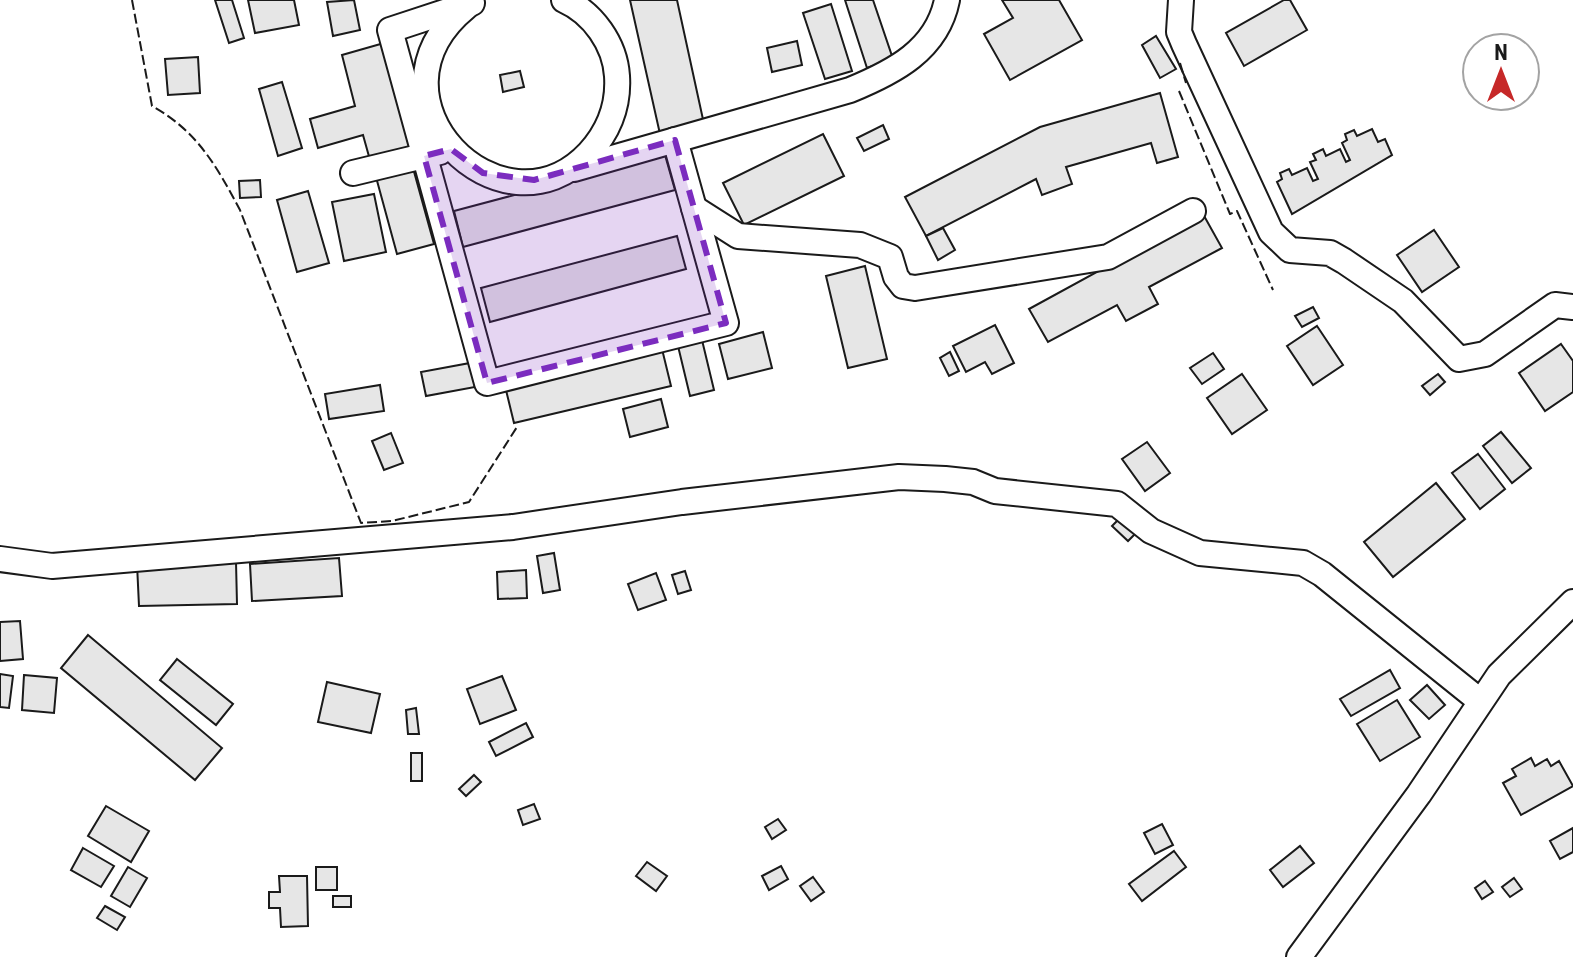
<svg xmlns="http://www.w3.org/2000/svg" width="1573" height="957" viewBox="0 0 1573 957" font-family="'Roboto Condensed',sans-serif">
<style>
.building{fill:#e6e6e6;stroke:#1a1a1a;stroke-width:2}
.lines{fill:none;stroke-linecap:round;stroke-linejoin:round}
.street-casing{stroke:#1a1a1a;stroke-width:28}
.street{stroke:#fff;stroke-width:24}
.fence{stroke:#1a1a1a;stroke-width:2;stroke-dasharray:10 4;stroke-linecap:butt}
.marked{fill:#7b2cbf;fill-opacity:0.2;stroke:#7b2cbf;stroke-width:6;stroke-dasharray:16 10;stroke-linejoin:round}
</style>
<rect width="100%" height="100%" fill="#fff"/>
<g class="building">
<polygon points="215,0 232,0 244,38 229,43"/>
<polygon points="248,0 294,0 299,25 255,33"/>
<polygon points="354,0 360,30 333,36 327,2"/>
<polygon points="630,0 677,0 704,124 660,134"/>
<polygon points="845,0 873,0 893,59 867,68"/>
<polygon points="1002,0 1059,0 1082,40 1010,80 984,34 1013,18"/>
<polygon points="1284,0 1290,0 1307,30 1244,66 1226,33"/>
<polygon points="831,4 852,71 825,79 803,13"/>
<polygon points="1156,36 1176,69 1160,78 1142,45"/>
<polygon points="797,41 802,65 772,72 767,48"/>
<polygon points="384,43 412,149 370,160 363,135 318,148 310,119 355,106 342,55"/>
<polygon points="198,57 200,93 168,95 165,59"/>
<polygon points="520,71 524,87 503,92 500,75"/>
<polygon points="282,82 302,148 278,156 259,89"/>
<polygon points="1160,93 1178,157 1157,163 1151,143 1066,167 1072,184 1042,195 1036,179 926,236 905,197 1040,127"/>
<polygon points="883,125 889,139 864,151 857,138"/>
<polygon points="1372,129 1378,142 1385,139 1392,155 1292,214 1277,182 1282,179 1280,173 1289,169 1292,175 1307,168 1313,181 1318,179 1310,162 1316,160 1313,154 1323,149 1326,156 1340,149 1346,162 1350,160 1342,143 1347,140 1345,134 1354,130 1357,136"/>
<polygon points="823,134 844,176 744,225 723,183"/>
<polygon points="665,155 675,190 463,247 454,211"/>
<polygon points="413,168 434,244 397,254 376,177"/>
<polygon points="260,180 261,197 240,198 239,181"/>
<polygon points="308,191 329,263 297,272 277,200"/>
<polygon points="374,194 386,252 344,261 332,202"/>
<polygon points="1203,214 1222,248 1149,287 1158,304 1126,321 1117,305 1048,342 1029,309"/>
<polygon points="943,228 955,250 938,260 926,236"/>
<polygon points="1434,230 1459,267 1422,292 1397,255"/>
<polygon points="677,236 686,269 490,322 481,288"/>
<polygon points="865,266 887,359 848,368 826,276"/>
<polygon points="1313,307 1319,318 1302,327 1295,316"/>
<polygon points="995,325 1014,363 992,374 985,362 966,372 953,346"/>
<polygon points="1317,326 1343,365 1313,385 1287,346"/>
<polygon points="763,332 772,368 728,379 719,344"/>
<polygon points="702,340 714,390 690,396 678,346"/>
<polygon points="1561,344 1573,361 1573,392 1545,411 1519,373"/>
<polygon points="662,349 671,386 514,423 505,386"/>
<polygon points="950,352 959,371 949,376 940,358"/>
<polygon points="1213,353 1224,369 1202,384 1190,368"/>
<polygon points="470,363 475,387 426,396 421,372"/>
<polygon points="1242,374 1267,410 1232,434 1207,398"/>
<polygon points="1438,374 1445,382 1430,395 1422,386"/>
<polygon points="380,385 384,411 329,419 325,394"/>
<polygon points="661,399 668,427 630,437 623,409"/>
<polygon points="1501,432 1531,468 1512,483 1483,446"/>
<polygon points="391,433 403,463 384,470 372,441"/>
<polygon points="1147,442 1170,473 1145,491 1122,459"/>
<polygon points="1478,454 1505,489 1480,509 1452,473"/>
<polygon points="1436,483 1465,519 1393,577 1364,542"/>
<polygon points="1120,518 1136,533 1128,541 1112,526"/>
<polygon points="554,553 560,590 543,593 537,556"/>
<polygon points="339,558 342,596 252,601 250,564"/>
<polygon points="236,562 237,604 139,606 137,564"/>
<polygon points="526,570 527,598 498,599 497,572"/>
<polygon points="685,571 691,590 678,594 672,575"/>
<polygon points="656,573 666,600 638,610 628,584"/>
<polygon points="20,621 23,659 0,661 0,622"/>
<polygon points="88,635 222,748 195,780 61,668"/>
<polygon points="177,659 233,704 216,725 160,680"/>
<polygon points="1390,670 1400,688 1351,716 1340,699"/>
<polygon points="0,674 13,676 9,708 0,707"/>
<polygon points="24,675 57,678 54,713 22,710"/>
<polygon points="502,676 516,710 480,724 467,689"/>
<polygon points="327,682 380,694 371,733 318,722"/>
<polygon points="1427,685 1445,705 1429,719 1410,700"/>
<polygon points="1397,700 1420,737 1380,761 1357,724"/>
<polygon points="416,708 419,734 408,734 406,710"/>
<polygon points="526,723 533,737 496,756 489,742"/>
<rect x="411" y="753" width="11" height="28"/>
<polygon points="1531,758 1535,766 1547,759 1551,766 1559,761 1573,786 1521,815 1503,783 1516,776 1512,769"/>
<polygon points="474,775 481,782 466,796 459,789"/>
<polygon points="534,804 540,819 523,825 518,810"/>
<polygon points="106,806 149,831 131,862 88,836"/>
<polygon points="778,819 786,830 772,839 765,827"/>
<polygon points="1162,824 1173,845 1155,854 1144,833"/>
<polygon points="1573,828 1573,852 1560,859 1550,841"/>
<polygon points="1300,846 1314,863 1283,887 1270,870"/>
<polygon points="83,848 114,866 101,887 71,870"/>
<polygon points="1174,851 1186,867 1142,901 1129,884"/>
<polygon points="647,862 667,876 656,891 636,876"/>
<polygon points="781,866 788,879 769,890 762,876"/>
<polygon points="128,867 147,878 130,907 111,896"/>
<rect x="316" y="867" width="21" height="23"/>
<polygon points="279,876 307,876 308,926 281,927 280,908 269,908 269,892 280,892"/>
<polygon points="813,877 824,892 811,901 800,886"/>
<polygon points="1514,878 1522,889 1510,897 1502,887"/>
<polygon points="1485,881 1493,892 1482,899 1475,888"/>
<rect x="333" y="896" width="18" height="11"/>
<polygon points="105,906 125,917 117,930 97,918"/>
</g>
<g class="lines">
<g class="street-casing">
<g id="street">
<polyline points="1181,0 1179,32 1184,44 1271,232 1290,250 1330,253 1344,261 1403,301 1459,359 1485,354 1555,305 1573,307"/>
<polyline points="472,3 390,30 487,383 726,323 675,140"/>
<path d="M466,7c-112,92 36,238 123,146 20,-22 30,-47 28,-77 -2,-32 -24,-63 -53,-76"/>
<path d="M574,169l276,-79c44,-18 87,-40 97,-90"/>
<polyline points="353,173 440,152"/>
<polyline points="694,208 738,236 860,245 890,257 896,277 903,286 915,288 1108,257 1193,211"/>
<polyline points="0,559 52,566 513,527 682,502 899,477 945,479 973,482 995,491 1117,504 1151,531 1200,553 1303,563 1322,574 1480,701"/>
<polyline points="1299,957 1419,794 1499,675 1573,602"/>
</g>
</g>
<use href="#street" class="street"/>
<g class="fence">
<path d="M132,0l20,106c45,25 64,59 88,104l121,313 31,-2 77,-19 48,-75"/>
<polyline points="1180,63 1186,83"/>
<polyline points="1179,91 1230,214 1237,211 1273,290"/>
</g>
</g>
<path class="marked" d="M675,140l51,183 -239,60 -63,-227 27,-7 32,24 51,7z"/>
<g transform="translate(1501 72)"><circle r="38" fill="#ffffff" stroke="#a3a3a3" stroke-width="2"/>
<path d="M0-6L14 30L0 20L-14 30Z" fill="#c62828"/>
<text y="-12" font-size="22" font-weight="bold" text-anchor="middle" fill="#1a1a1a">N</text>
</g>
</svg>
